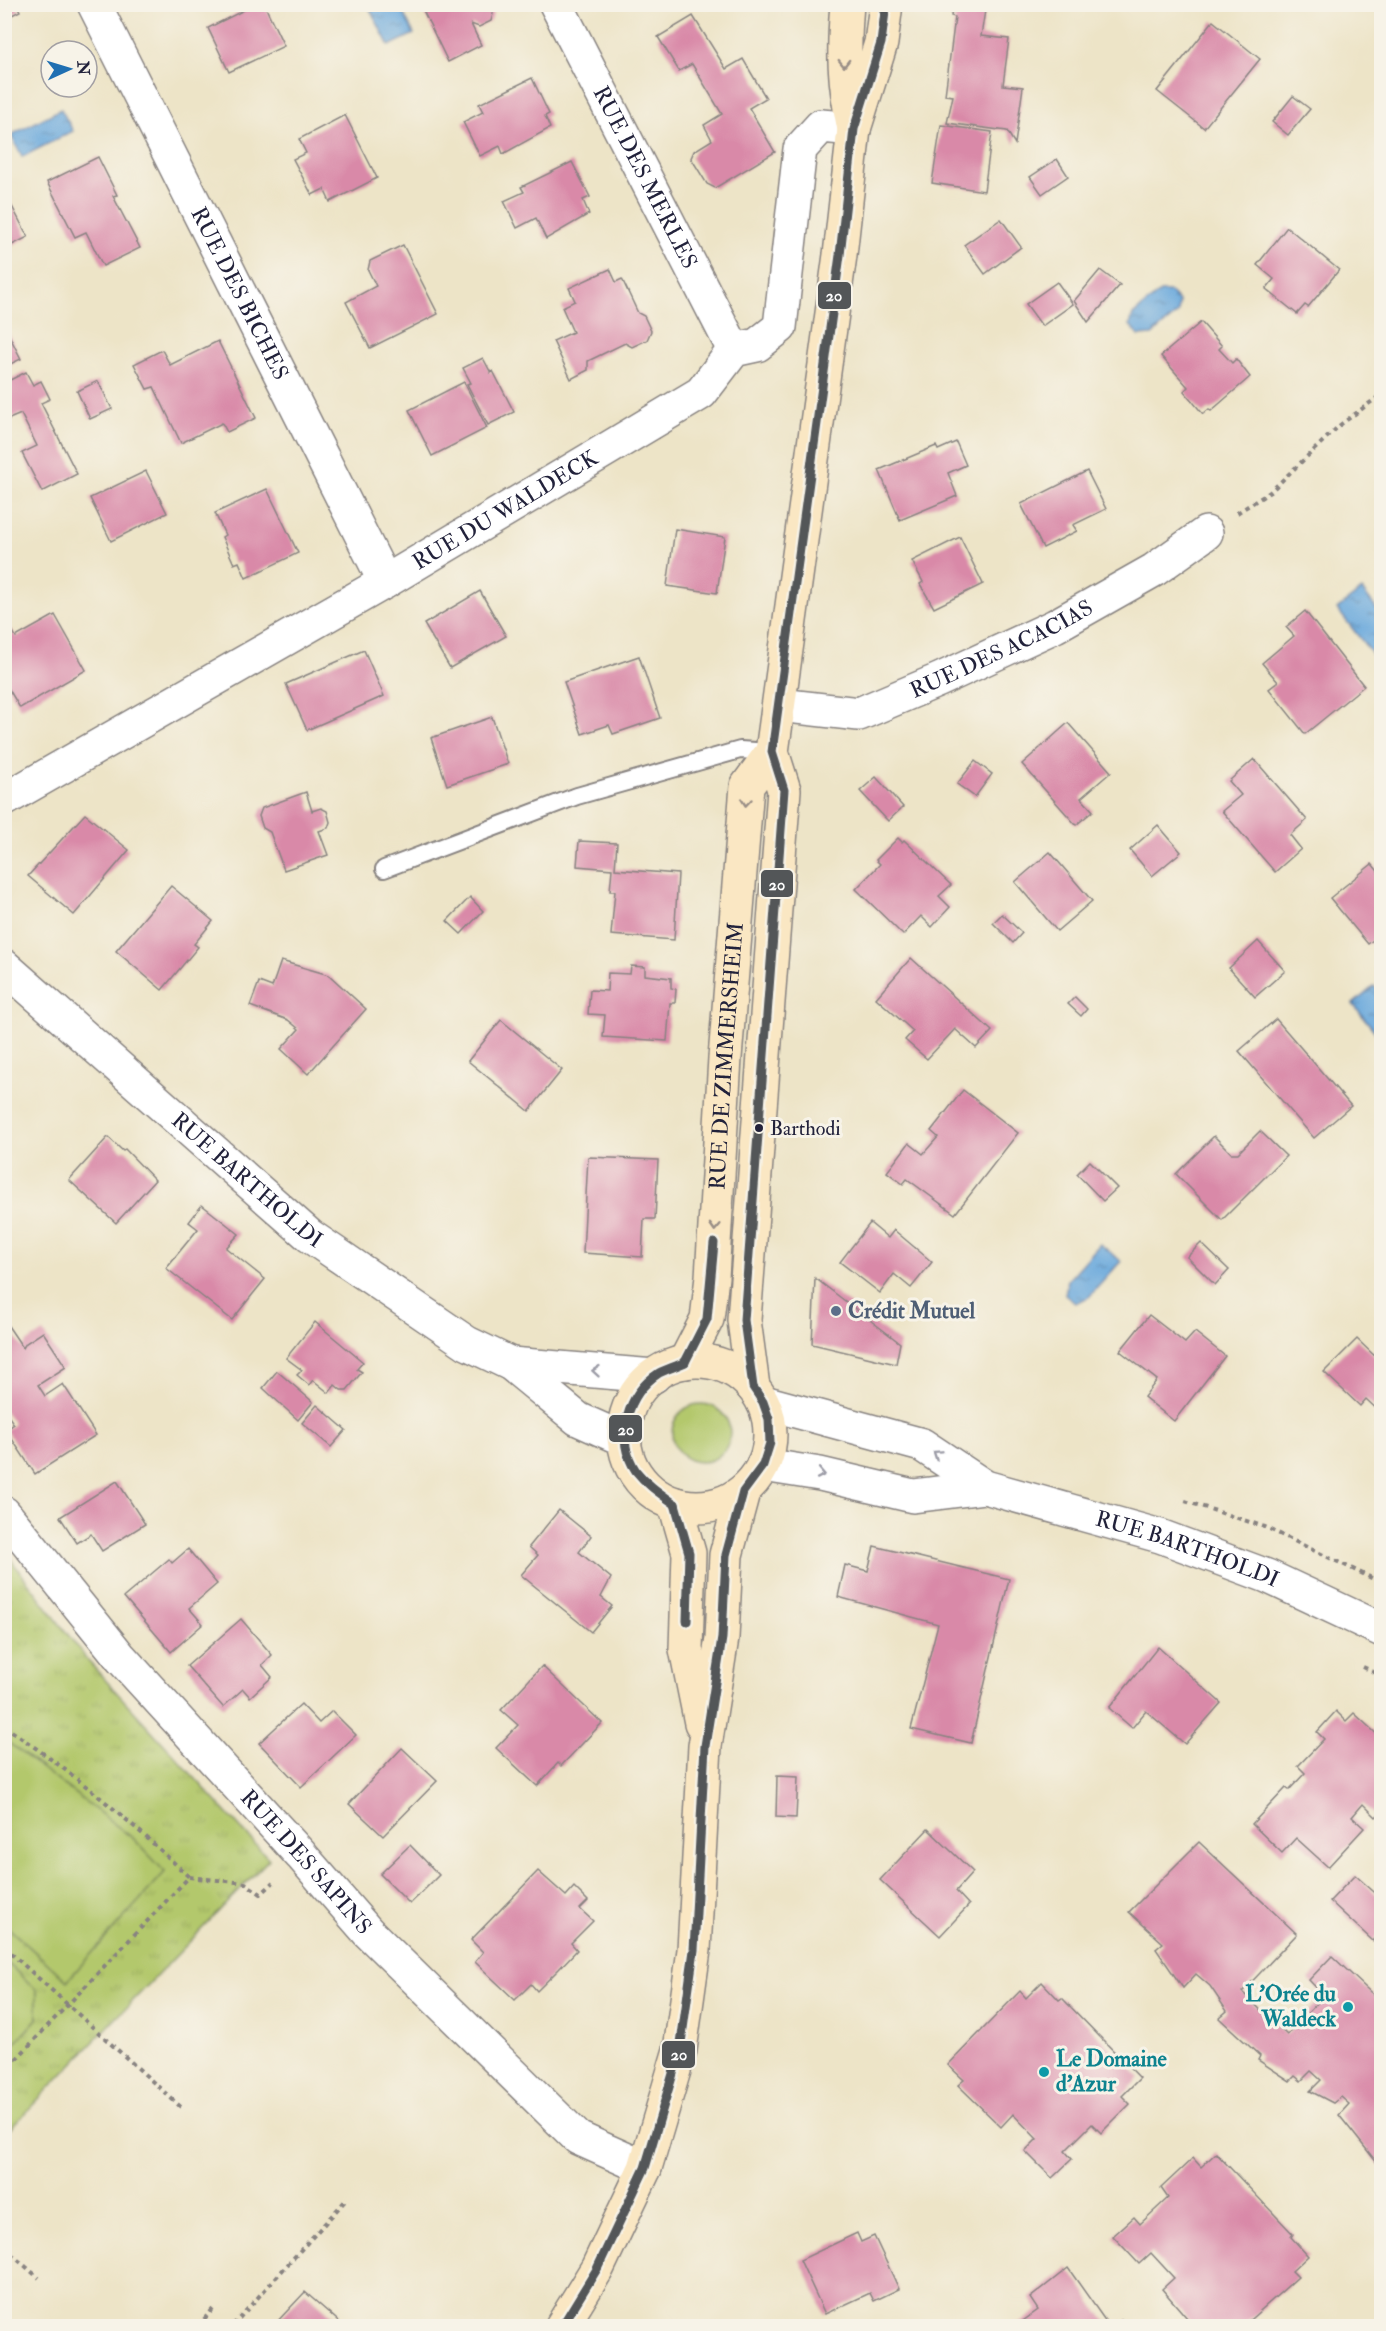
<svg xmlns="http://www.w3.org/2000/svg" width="1386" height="2331" viewBox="0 0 1386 2331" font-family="'IM FELL Double Pica',serif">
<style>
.green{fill:#b3c86c;stroke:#6a7554;stroke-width:1.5}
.park{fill:url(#park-tufts);stroke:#6a7554;stroke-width:1.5}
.water{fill:url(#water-ripples);stroke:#46658c;stroke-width:1.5}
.building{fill:#d989a8}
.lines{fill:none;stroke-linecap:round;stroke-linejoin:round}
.service-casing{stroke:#888381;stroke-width:20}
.minor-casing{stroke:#888381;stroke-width:36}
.secondary-casing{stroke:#888381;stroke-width:36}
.path{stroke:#888381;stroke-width:4;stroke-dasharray:4.5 4.5;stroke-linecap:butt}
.service{stroke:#fff;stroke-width:16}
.minor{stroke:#fff;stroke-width:33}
.secondary{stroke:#fae7c3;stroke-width:33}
.bus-1-casing{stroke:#f7f3e8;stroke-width:14}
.bus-1{stroke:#535658;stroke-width:9}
.oneway{stroke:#998e86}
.oneway2{stroke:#9c9ca7}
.bus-dot{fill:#22223b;stroke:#f7f3e8;stroke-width:2}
.service-dot{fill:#5c6f8a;stroke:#f7f3e8;stroke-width:2}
.culture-dot{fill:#0f9aa8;stroke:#f7f3e8;stroke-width:2}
.labels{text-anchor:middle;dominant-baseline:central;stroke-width:6;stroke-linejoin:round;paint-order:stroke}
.bus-label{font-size:20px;fill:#22223b;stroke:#f7f3e8;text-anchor:start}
.street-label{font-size:22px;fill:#22223b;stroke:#f7f3e8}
.service-label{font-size:22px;font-weight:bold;fill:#4e5e75;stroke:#f7f3e8;text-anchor:start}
.culture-label{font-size:22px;font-weight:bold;fill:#0d838f;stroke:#f7f3e8;text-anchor:end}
.line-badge{stroke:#f7f3e8;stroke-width:2}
.badge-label{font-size:16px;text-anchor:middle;font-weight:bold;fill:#fff}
</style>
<defs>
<pattern id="park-tufts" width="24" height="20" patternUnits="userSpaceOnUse" patternTransform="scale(1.5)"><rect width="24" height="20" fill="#b3c86c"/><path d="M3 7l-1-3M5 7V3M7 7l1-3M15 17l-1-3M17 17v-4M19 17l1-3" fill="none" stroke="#9aac5e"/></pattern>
<pattern id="water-ripples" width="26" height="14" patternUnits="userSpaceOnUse" patternTransform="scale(1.5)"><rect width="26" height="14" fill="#69a8dc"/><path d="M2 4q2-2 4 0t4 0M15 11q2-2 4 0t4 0" fill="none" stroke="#5688b4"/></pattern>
</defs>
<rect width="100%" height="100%" fill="#f7f3e8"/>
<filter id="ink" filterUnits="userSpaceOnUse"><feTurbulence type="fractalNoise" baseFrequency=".0167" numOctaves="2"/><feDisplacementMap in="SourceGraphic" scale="12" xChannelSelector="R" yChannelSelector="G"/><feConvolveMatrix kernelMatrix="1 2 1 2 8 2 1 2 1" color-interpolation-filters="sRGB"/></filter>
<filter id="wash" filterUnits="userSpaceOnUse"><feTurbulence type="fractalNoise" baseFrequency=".008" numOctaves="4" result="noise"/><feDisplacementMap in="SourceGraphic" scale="24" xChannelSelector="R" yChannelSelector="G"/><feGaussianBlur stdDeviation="1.35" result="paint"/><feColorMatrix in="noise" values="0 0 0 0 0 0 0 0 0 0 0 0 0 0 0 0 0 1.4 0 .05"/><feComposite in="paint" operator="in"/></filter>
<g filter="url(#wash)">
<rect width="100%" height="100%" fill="#ede4c7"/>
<g class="green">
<circle cx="701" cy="1433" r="29"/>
<polygon points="5,1740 134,1839 166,1872 67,1981 5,1925"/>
<polygon points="5,1961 37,1990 37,2019 5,2054"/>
</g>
<polygon class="park" points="5,1552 88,1661 269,1859 5,2134 5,2054 37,2019 37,1990 5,1961 5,1925 67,1981 165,1872 134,1839 5,1740"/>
<g class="water">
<polygon points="368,5 399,5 414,34 389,46"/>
<polygon points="61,109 73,131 22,157 11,135"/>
<polygon points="1160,292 1170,292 1179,302 1178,313 1152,335 1139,336 1130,325 1133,315"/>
<polygon points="1362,590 1381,615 1381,657 1377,660 1337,609"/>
<polygon points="1374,986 1381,994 1381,1039 1353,1004"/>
<polygon points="1100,1244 1121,1261 1089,1297 1075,1303 1065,1295 1068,1280"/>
</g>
<g id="blocks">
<g class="building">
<polygon points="4,4 16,4 20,11 4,19"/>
<polygon points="256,4 264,4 284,46 229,72 208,28"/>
<polygon points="420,4 489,4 493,14 491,21 479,27 471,24 481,45 448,62"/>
<polygon points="953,4 986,4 981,36 1009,39 1003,85 1023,87 1015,144 1007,131 947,123 953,96 945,95 955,17 951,16"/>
<polygon points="693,16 726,69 743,59 766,98 749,108 775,152 715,188 707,184 691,158 694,151 712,140 704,125 722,114 692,64 679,71 658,37"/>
<polygon points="1213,21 1260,59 1204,128 1157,91"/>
<polygon points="532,78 549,114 545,116 550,128 503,154 500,146 480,156 463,122 483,112 479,104"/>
<polygon points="1293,96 1310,109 1288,135 1272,122"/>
<polygon points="345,115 377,178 330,202 324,189 312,195 293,159 306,153 299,139"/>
<polygon points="941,125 992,132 984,191 932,183"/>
<polygon points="98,157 117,195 113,196 140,248 103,266 86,232 75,237 47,182"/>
<polygon points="1057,159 1068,176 1042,194 1030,177"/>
<polygon points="572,162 590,197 583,200 589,214 546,239 536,218 517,228 504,201 524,192 521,187"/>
<polygon points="6,195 28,237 4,249 4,196"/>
<polygon points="1001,219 1021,247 985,274 964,245"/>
<polygon points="1287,227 1339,270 1308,307 1305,305 1297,314 1266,289 1274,279 1257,265"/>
<polygon points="403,245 438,314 370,348 346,302 376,286 368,270 370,261"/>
<polygon points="610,269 616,282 622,279 638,313 644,316 651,331 647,340 632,347 625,343 588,361 588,370 571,379 553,341 573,332 562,307 575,301 569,288"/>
<polygon points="1100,270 1120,285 1088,322 1074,301"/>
<polygon points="1057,282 1073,304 1042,326 1026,304"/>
<polygon points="1201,322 1222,346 1219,349 1232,363 1236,359 1250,377 1211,411 1209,409 1203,414 1184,391 1188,387 1161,356"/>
<polygon points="4,325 21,359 6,366 4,363"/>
<polygon points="218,341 256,418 227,432 222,423 181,443 154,387 147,389 134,364 162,350 170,365"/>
<polygon points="483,358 491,373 493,371 514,412 488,425 467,384 471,383 463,368"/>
<polygon points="26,372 33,385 41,381 50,399 41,403 77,474 42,492 22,453 37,446 21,414 9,419 4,410 4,383"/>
<polygon points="98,381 112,409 90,419 77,391"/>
<polygon points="464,382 487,428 432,456 409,410"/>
<polygon points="956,442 966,465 948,473 957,496 900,520 879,470 936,446 938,450"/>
<polygon points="146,471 167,513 111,541 90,498"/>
<polygon points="1087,471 1106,509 1073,525 1077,531 1043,548 1021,504"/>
<polygon points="267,489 298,553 246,578 239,562 234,564 222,537 225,535 215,513"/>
<polygon points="675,529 725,537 717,593 667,586"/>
<polygon points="960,537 983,584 934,608 920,584 923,582 912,561"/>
<polygon points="480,591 506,636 450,668 424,624"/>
<polygon points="1305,611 1364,686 1305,734 1269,689 1278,682 1262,663 1294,636 1286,627"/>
<polygon points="55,615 86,670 20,708 4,681 4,634 12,630 16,637"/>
<polygon points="364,650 384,696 307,730 286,684"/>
<polygon points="639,656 660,718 613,734 609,725 582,734 564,682"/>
<polygon points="492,717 508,764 447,785 431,738"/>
<polygon points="1068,723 1111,772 1081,798 1093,811 1076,825 1022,764"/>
<polygon points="1254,759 1307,820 1290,835 1301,849 1275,872 1222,811 1241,795 1229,781"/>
<polygon points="975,761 992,774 975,797 957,784"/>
<polygon points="876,777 903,807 888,821 860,791"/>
<polygon points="306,792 312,811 321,808 327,811 330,822 328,828 319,831 328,855 284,870 270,832 263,828 259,816 262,808"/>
<polygon points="85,814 129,850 74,915 28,876"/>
<polygon points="1158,825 1181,852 1152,876 1130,850"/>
<polygon points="898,838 902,842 904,840 951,885 939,896 950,907 932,927 921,916 903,935 856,889 880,864 876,860"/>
<polygon points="579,841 617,843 615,869 678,874 674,940 611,935 615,891 610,891 612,869 577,866"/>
<polygon points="1050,852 1092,901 1057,931 1015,882"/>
<polygon points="1372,864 1382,876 1382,933 1368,944 1330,898"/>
<polygon points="171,886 213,921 194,944 198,947 162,990 116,951"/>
<polygon points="470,897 483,911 461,934 447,921"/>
<polygon points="1002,914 1022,933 1013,943 993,923"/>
<polygon points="1258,941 1285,971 1255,997 1229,968"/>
<polygon points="911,958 992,1031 976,1048 955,1029 927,1059 905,1040 913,1031 876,998"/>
<polygon points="281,961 329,975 366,1009 308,1074 281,1049 299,1029 288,1020 250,1006 259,982 272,987"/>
<polygon points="631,966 645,967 645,975 671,978 671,988 676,989 675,1003 670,1003 667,1041 603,1037 605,1015 588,1014 590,990 607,991 608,973 630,974"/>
<polygon points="1075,997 1087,1009 1081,1016 1068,1004"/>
<polygon points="1276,1019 1351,1106 1314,1138 1239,1051"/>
<polygon points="501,1020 562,1070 529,1111 468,1061"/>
<polygon points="963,1090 1018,1133 955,1214 907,1179 903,1184 887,1172 909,1143 923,1154 938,1137 931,1131"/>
<polygon points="1260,1131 1286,1156 1222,1220 1176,1174 1214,1136 1231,1153 1238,1153"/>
<polygon points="108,1137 123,1151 125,1149 155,1180 116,1223 69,1180"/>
<polygon points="588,1157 658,1160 655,1219 644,1219 642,1257 583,1253"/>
<polygon points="1090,1161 1117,1188 1103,1201 1077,1174"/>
<polygon points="202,1205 239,1234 226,1248 265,1279 232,1320 166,1268 198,1229 189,1222"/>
<polygon points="870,1223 888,1238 894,1230 932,1262 911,1288 894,1274 880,1293 840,1262"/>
<polygon points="1201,1243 1229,1270 1215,1285 1187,1257"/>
<polygon points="815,1278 900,1343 896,1364 812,1344"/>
<polygon points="1149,1315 1185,1343 1195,1332 1225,1356 1174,1421 1144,1397 1157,1380 1120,1351"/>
<polygon points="4,1320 23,1348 26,1343 43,1332 66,1367 38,1385 45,1396 63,1384 96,1435 35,1474 6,1430 14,1424 4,1410"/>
<polygon points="315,1322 363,1362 357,1369 362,1372 347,1390 341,1390 335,1385 329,1393 313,1380 309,1385 297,1375 302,1370 286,1358"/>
<polygon points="1357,1339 1382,1363 1382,1414 1366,1399 1360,1406 1324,1372"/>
<polygon points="277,1371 313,1402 298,1420 263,1388"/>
<polygon points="317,1405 346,1430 331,1447 302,1423"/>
<polygon points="117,1481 145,1524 102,1551 91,1534 77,1543 60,1517"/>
<polygon points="559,1510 591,1536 579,1552 611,1578 601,1597 612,1606 591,1632 521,1575 538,1555 529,1547"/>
<polygon points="874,1546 1009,1579 971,1743 911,1729 938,1624 838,1597 845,1565 868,1571"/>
<polygon points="188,1549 217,1584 189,1608 203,1624 171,1652 124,1597 169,1559 172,1563"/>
<polygon points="241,1619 272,1655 262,1665 272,1677 250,1697 243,1689 223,1707 187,1666"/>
<polygon points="1158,1647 1221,1703 1185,1744 1146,1711 1132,1728 1109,1708"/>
<polygon points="542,1666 602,1723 561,1766 558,1763 537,1786 496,1748 518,1725 501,1710"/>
<polygon points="301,1704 319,1723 332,1711 356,1735 301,1787 259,1743"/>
<polygon points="1336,1711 1346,1721 1354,1713 1382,1739 1382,1811 1376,1817 1363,1804 1352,1817 1364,1828 1328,1867 1296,1838 1282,1853 1252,1824 1286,1788 1289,1790 1305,1773 1298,1766 1324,1739 1317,1732"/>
<polygon points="402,1748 437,1781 383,1836 349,1804"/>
<polygon points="777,1776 798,1777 796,1818 776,1817"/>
<polygon points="928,1829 973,1872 956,1891 969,1905 940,1936 880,1880"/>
<polygon points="1199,1842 1297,1934 1242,1992 1287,2035 1324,1996 1309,1980 1332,1956 1382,2003 1382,2169 1339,2115 1349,2104 1341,2097 1333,2103 1310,2091 1321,2080 1311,2071 1301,2081 1295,2076 1290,2081 1258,2060 1260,2056 1219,2018 1227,2011 1210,1986 1196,1974 1183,1988 1156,1949 1163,1943 1129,1912"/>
<polygon points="410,1845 439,1875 410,1904 380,1874"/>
<polygon points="538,1871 566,1896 574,1887 588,1901 580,1909 593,1921 571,1943 577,1950 559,1969 537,1991 531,1984 515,2000 475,1962 483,1952 471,1940"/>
<polygon points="1355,1875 1382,1899 1382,1932 1373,1941 1330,1901"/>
<polygon points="1042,1982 1059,2000 1062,1998 1140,2078 1122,2096 1130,2104 1101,2133 1092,2124 1065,2151 1072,2159 1052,2178 1025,2151 1037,2139 1013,2114 1001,2127 958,2085 964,2080 948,2065 1020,1991 1026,1998"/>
<polygon points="1216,2153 1293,2234 1291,2237 1308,2256 1292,2271 1298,2277 1243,2326 1194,2326 1162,2289 1174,2278 1151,2253 1139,2264 1113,2236 1134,2217 1140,2224 1168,2198 1161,2188 1193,2158 1201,2167"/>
<polygon points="857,2233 861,2242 874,2236 899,2289 874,2301 870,2293 825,2314 800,2260"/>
<polygon points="1068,2268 1109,2326 1016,2326 1038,2310 1030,2298"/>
<polygon points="305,2292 344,2326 273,2326"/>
<polygon points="1121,2320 1126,2326 1112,2326"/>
</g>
</g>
</g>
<g filter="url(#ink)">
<use href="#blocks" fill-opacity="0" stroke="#888381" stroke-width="1.5"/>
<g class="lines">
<g class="service-casing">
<polyline id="service" points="384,869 577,796 740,750 772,752"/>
</g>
<g class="minor-casing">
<g id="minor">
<path id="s1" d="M94,4l291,578"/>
<path id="s2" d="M556,4l178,346"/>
<path id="s3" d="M779,705l80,9 80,-34 116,-54 99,-56 52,-37"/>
<path id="s4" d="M4,800l381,-218 316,-189 33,-43 23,-5 23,-18 20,-178 21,-23 33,3"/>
<path id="s5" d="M4,966l306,270 157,107 44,21 67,55 47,21"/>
<polyline points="511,1364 654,1376"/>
<path id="s6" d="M763,1402l159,43 63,42 175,49 107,40 115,54"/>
<polyline points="763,1465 820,1474 913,1496 985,1487"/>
<path id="s7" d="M4,1513l117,145 180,197 67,77 210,206 67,30"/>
</g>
</g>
<g class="secondary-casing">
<g id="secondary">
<path d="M847,4c-4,48 -3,79 7,125"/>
<circle cx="697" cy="1434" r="73"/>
<path id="s8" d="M685,1362l22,-43 5,-42 13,-219 22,-272 25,-34"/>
<polyline points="753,1387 744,1320 784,790 772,752 840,255 854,129 881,43 886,4"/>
<polyline points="675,1504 689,1553 686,1649 701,1723"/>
<polyline points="562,2326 597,2269 645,2168 680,2050 694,1950 705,1746 722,1638 726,1555 743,1492"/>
</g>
</g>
<g class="path">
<polyline points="1237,513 1270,492 1340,425 1382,394"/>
<polyline points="1185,1501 1265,1527 1382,1583"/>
<polyline points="1363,1667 1382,1676"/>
<path d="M4,1726c67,45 127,95 185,151l-185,195"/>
<polyline points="189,1877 245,1883 261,1894 273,1883"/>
<polyline points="4,1947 184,2110"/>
<polyline points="4,2248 39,2278"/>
<polyline points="233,2325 345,2201"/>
<polyline points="198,2326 214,2308"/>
</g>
<use href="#service" class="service"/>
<use href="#minor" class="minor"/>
<use href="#secondary" class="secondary"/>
<g class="bus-1-casing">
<g id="bus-1">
<polyline points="685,1362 707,1319 714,1243"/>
<polyline points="675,1504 689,1553 687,1621"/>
<path d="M675,1504c-14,-10 -28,-19 -39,-33 -22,-33 -9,-77 23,-98 8,-4 18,-7 26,-11"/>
<polyline points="562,2326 597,2269 645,2168 680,2050 694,1950 705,1746 722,1638 726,1555 743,1492 763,1465 770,1443 769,1419 763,1402 753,1387 744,1320 784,790 772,752 840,255 854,129 881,43 886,4"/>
</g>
</g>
<use href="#bus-1" class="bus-1"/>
</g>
<defs><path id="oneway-chevron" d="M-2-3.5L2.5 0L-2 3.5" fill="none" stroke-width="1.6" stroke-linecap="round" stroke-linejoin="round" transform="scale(1.5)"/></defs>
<g class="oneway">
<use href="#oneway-chevron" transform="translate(844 63) rotate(89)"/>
<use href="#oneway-chevron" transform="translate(746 802) rotate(95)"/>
<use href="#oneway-chevron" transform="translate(715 1227) rotate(93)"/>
</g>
<g class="oneway2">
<use href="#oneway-chevron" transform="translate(596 1371) rotate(-175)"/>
<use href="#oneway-chevron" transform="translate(937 1454) rotate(-146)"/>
<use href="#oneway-chevron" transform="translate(821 1474) rotate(11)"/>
</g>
</g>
<circle class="bus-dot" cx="759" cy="1128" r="5"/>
<circle class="service-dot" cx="836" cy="1311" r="6"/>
<g class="culture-dot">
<circle cx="1348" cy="2007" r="6"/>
<circle cx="1044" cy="2072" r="6"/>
</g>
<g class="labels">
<g class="bus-label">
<text x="770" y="1128">Barthodi</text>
</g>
<g class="street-label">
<text stroke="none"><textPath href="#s2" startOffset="195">RUE DES MERLES</textPath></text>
<text stroke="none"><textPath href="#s1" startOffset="324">RUE DES BICHES</textPath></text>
<text stroke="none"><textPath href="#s4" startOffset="579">RUE DU WALDECK</textPath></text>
<text stroke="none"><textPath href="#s3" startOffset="237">RUE DES ACACIAS</textPath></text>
<text stroke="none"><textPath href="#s8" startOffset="312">RUE DE ZIMMERSHEIM</textPath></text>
<text stroke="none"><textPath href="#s5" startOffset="324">RUE BARTHOLDI</textPath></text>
<text stroke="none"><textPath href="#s6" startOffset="452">RUE BARTHOLDI</textPath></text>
<text stroke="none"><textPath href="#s7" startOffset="462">RUE DES SAPINS</textPath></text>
</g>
<g class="service-label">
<text x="848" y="1311">Crédit Mutuel</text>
</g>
<g class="culture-label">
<text x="1336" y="1994">L'Orée du<tspan x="1336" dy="25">Waldeck</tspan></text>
<text x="1056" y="2059" text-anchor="start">Le Domaine<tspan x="1056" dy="25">d'Azur</tspan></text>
</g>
</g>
<g class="line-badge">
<rect x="817" y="281" width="35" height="29" rx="6" fill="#535658"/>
<rect x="760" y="869" width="34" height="29" rx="6" fill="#535658"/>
<rect x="608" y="1414" width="35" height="29" rx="6" fill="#535658"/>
<rect x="661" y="2040" width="35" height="29" rx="6" fill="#535658"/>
</g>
<g class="badge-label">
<text x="834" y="301">20</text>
<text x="777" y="890">20</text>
<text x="626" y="1435">20</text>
<text x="679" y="2060">20</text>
</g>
<rect width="1386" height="2331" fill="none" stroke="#f7f3e8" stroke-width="24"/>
<g transform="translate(69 69) rotate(86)"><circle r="28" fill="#f7f3e8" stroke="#a29fa3" stroke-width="1.5"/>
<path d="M0-4.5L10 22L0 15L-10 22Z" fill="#1f6fb2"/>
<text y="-9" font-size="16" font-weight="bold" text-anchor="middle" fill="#22223b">N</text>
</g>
</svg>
